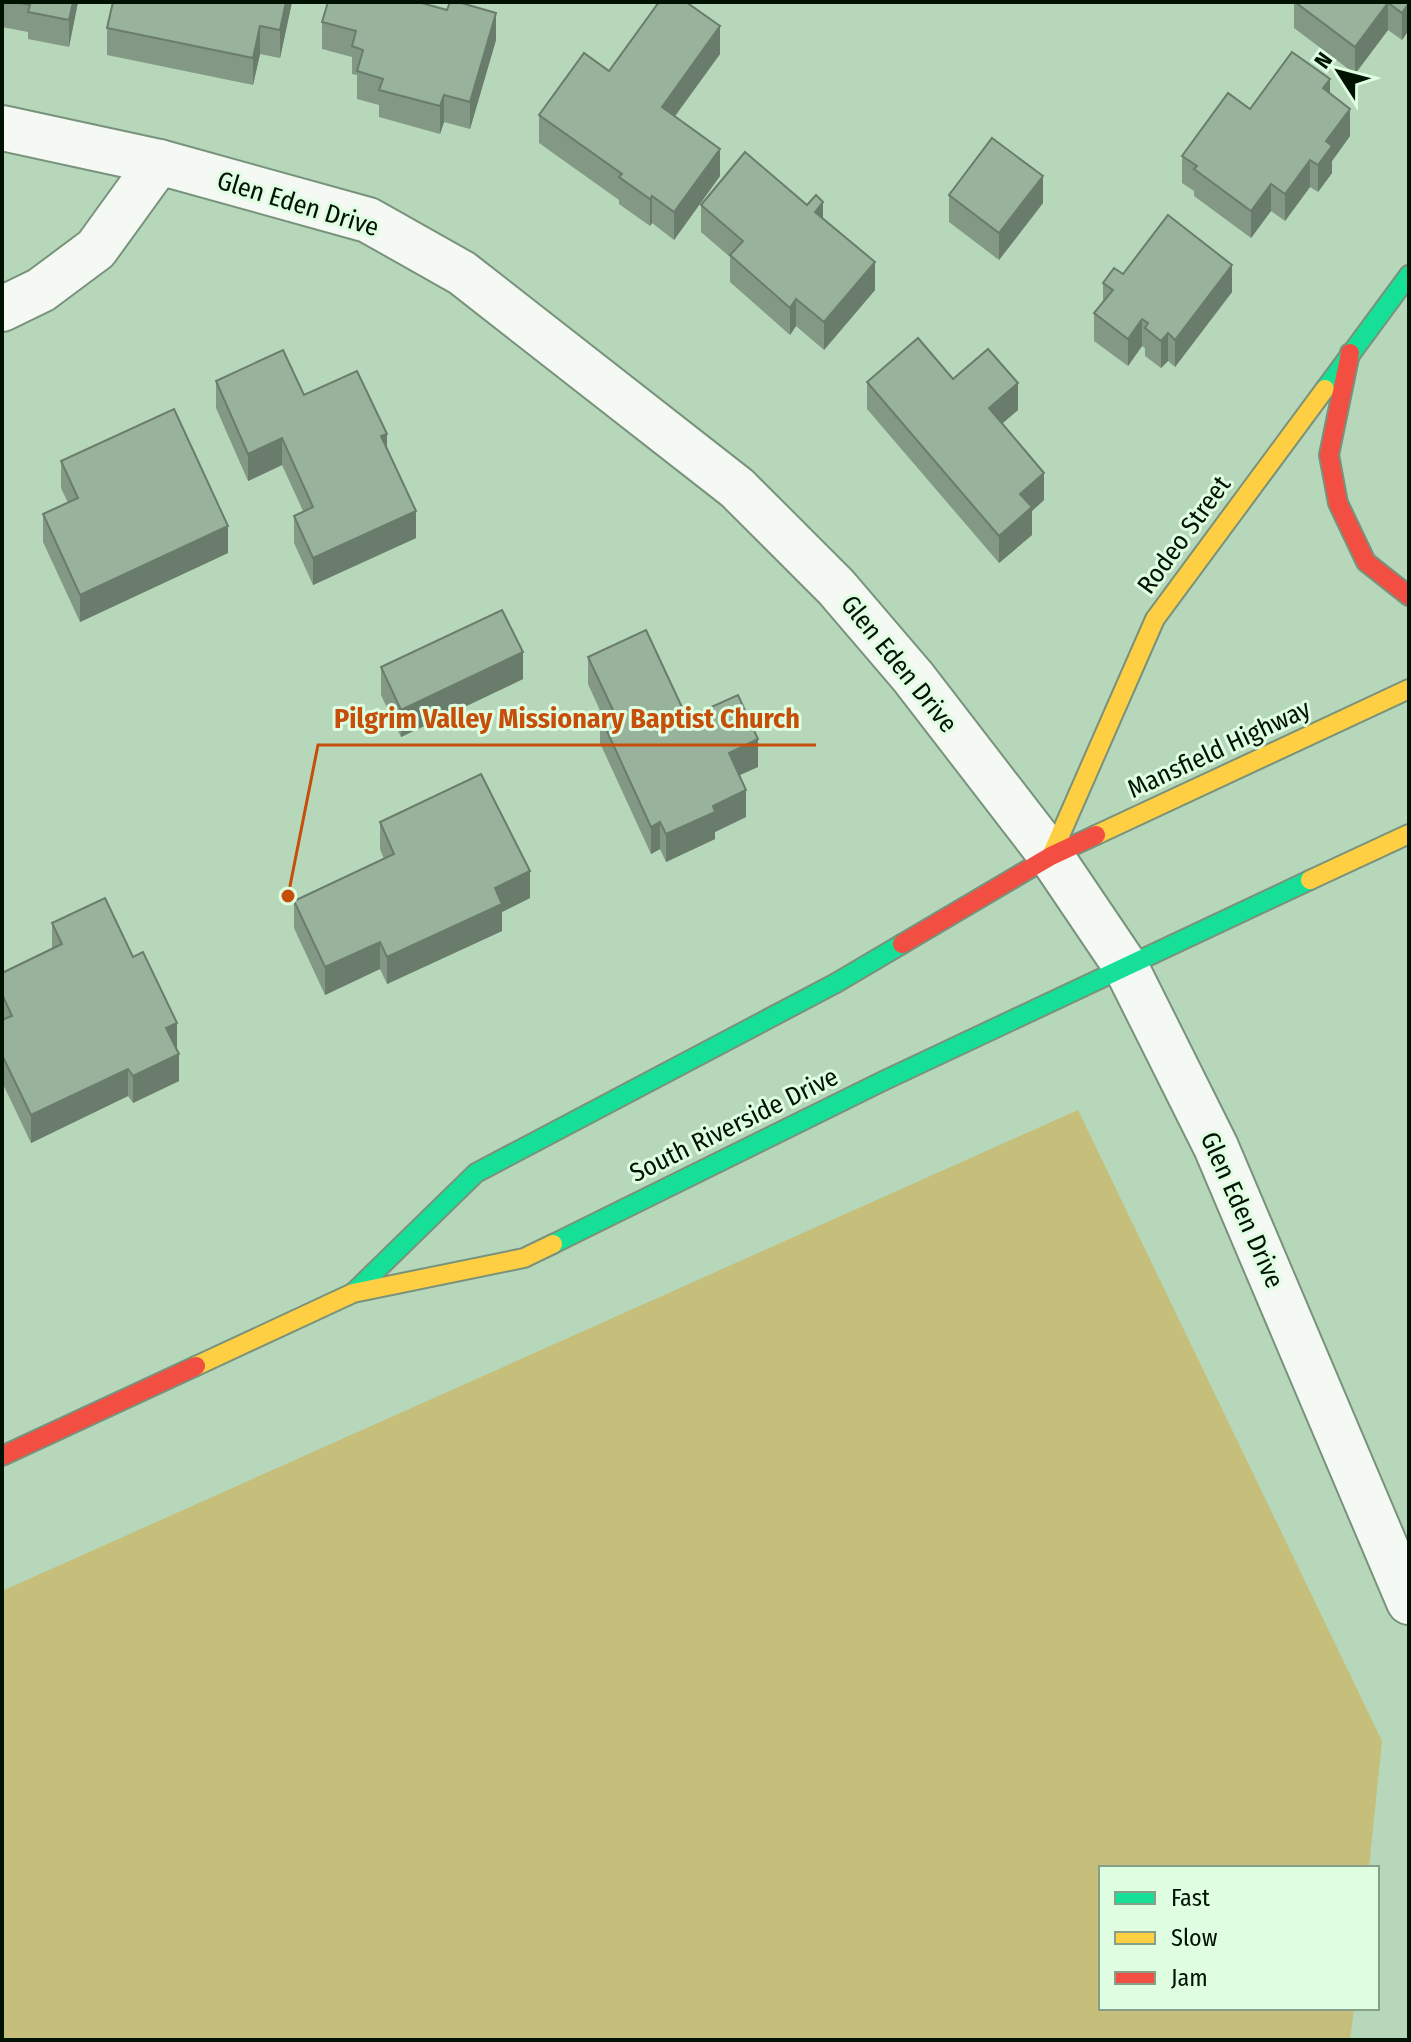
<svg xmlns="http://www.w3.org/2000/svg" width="1411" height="2042" viewBox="0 0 1411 2042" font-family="'Fira Sans Condensed',sans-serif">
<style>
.green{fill:#c5bf7b}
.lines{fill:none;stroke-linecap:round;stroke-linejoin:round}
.street-casing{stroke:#79927c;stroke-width:48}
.fast-casing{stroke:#79927c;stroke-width:22}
.slow-casing{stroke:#79927c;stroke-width:22}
.jam-casing{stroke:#79927c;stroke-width:22}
.street{stroke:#f4f9f4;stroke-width:44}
.fast{stroke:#16e098;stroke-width:18}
.slow{stroke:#ffcf43;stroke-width:18}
.jam{stroke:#f24e42;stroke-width:18}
.wall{fill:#839985}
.shaded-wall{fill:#6a7d6c}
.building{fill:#98b29b;stroke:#6a7d6c;stroke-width:2}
.labels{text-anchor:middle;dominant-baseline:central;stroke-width:6;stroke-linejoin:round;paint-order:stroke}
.street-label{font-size:26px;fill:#001202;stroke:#dffde1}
.leader{fill:none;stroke:#c54e0a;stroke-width:3}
.callout-dot{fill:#c54e0a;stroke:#dffde1;stroke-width:3}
.callout-label{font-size:28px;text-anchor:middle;font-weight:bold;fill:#c54e0a;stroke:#dffde1;stroke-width:6;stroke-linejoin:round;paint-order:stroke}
</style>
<rect width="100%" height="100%" fill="#b6d7b9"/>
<polygon class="green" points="1078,1110 1382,1741 1369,1868 1101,1868 1101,2008 1354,2008 1350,2040 2,2040 2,1591"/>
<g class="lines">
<g class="street-casing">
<g id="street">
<polyline points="2,128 159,162 368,220 462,273 737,488 836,587 913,677 1051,856 1126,967 1216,1147 1409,1602"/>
<polyline points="2,309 41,290 96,249 159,162"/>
</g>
</g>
<g class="fast-casing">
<g id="fast">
<polyline points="1325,389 1409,275"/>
<polyline points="553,1244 883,1081 1310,880"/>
<polyline points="353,1293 476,1173 836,983 902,944"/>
</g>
</g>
<g class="slow-casing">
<g id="slow">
<polyline points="1096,835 1409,689"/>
<polyline points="1051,856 1155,619 1325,389"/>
<polyline points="1310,880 1409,834"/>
<polyline points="196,1366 353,1293 524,1258 553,1244"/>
</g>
</g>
<g class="jam-casing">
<g id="jam">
<polyline points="1350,353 1329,455 1338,503 1366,562 1409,596"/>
<polyline points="902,944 1051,856 1096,835"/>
<polyline points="2,1456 196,1366"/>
</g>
</g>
<use href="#street" class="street"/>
<use href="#fast" class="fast"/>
<use href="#slow" class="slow"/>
<use href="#jam" class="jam"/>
</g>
<g class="wall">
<polygon points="2,2 78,2 69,47 28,39 28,32 2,27"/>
<polygon points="292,2 280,58 260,54 253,85 107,55 107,28"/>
<polygon points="1294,2 1409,2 1409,30 1402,40 1388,30 1355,74 1294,28"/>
<polygon points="322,22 496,40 470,129 444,122 440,134 379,117 379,105 357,99 357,75 352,74 352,57 322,49"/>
<polygon points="720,54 675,116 720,176 674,240 652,223 650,226 619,204 619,200 539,143 539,115 609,71"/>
<polygon points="1330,94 1350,136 1332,161 1332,173 1318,192 1310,187 1285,221 1271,211 1251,238 1194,196 1194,191 1182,183 1182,156 1250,109"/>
<polygon points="949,195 1043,203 999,260 949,222"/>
<polygon points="701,205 823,219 875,290 824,350 796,326 790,335 730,282 730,257 701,232"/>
<polygon points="1123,274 1232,292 1175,367 1168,361 1161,368 1145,356 1145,348 1142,346 1128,366 1094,341 1094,313 1103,302 1103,283"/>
<polygon points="953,379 1018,410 1002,423 1044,500 1032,511 1032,535 999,563 867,409 867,382"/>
<polygon points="216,381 304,395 387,447 416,538 313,585 294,543 294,516 303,511 282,465 248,481 216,408"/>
<polygon points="61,461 228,553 80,622 43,542 43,514 68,503 61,488"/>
<polygon points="588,657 687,718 758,767 739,775 746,817 715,832 715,839 666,862 660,849 651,854 600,743 600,716 602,715 588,684"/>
<polygon points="381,667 523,679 401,737 381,695"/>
<polygon points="380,822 530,898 502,912 502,931 387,984 380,969 325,995 294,928 294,901 384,859 380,849"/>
<polygon points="52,923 177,1050 179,1081 133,1103 128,1096 31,1143 2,1082 2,973 52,949"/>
</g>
<g class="shaded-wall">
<polygon points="73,2 78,2 69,47 69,20"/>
<polygon points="286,2 292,2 280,58 280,30"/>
<polygon points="1388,3 1388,30 1355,74 1355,47"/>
<polygon points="1409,3 1409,30 1402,40 1402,13"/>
<polygon points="496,13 496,40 470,129 470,102"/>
<polygon points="260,26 260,54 253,85 253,58"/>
<polygon points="720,26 720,54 662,134 662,107"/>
<polygon points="1330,79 1330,106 1323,88"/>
<polygon points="444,95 444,122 440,134 440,106"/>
<polygon points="1350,109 1350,136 1332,161 1332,173 1318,192 1318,165 1326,141"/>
<polygon points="720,149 720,176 674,240 674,212"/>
<polygon points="1310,160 1310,187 1285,221 1285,194"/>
<polygon points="1043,176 1043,203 999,260 999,233"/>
<polygon points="1271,184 1271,211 1251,238 1251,211"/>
<polygon points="652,196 652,223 650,226 650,199"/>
<polygon points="823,202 823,229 815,212"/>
<polygon points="875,262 875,290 824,350 824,322"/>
<polygon points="1232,265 1232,292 1175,367 1175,340"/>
<polygon points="796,299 796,326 790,335 790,308"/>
<polygon points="1142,319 1142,346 1128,366 1128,339"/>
<polygon points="1168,333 1168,361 1161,368 1161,341"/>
<polygon points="1018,383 1018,410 989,435 989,408"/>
<polygon points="387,434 387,461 381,436"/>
<polygon points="282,438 282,465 248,481 248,454"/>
<polygon points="1044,473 1044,500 1032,511 1032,535 999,563 999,536 1020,494"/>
<polygon points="416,511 416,538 313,585 313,558"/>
<polygon points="228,526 228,553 80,622 80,595"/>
<polygon points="523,652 523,679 401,737 401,710"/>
<polygon points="758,739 758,767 729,780 729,753"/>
<polygon points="746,790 746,817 715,832 715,839 666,862 666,834 713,806"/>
<polygon points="660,822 660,849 651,854 651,827"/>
<polygon points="530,871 530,898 502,912 502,931 387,984 387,957 495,888"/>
<polygon points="380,942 380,969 325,995 325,967"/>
<polygon points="177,1023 177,1050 166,1028"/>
<polygon points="179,1054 179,1081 133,1103 133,1076"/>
<polygon points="128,1069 128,1096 31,1143 31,1115"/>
</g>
<g class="building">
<polygon points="15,2 73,2 69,20 28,12 30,5"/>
<polygon points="113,2 286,2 280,30 260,26 253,58 107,28"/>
<polygon points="328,2 418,2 447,10 450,2 458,2 496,13 470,102 444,95 440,106 379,90 383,79 357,71 363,50 352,46 356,31 322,22"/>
<polygon points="659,2 686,2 720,26 662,107 720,149 674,212 652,196 650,199 619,177 622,174 539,115 584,53 609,71"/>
<polygon points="1295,2 1409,2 1409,3 1402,13 1388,3 1355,47"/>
<polygon points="1292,52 1330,79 1323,88 1350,109 1326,141 1332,146 1318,165 1310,160 1285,194 1271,184 1251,211 1194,169 1197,166 1182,156 1228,93 1250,109"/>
<polygon points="992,138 1043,176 999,233 949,195"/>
<polygon points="745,152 807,205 816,195 823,202 815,212 875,262 824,322 796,299 790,308 730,255 743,241 701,205"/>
<polygon points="1168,215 1232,265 1175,340 1168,333 1161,341 1145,328 1148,323 1142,319 1128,339 1094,313 1113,290 1103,283 1114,268 1123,274"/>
<polygon points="918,338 953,379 988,349 1018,383 989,408 1044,473 1020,494 1032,507 999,536 867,382"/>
<polygon points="283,350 304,395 357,371 387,434 381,436 416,511 313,558 294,516 313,507 282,438 248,454 216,381"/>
<polygon points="174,409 228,526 80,595 43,514 78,498 61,461"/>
<polygon points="502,610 523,652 401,710 381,667"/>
<polygon points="646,630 687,718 738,695 758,739 729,753 746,790 713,806 715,812 666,834 660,822 651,827 600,716 613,710 588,657"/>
<polygon points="481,774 530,871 495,888 502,904 387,957 380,942 325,967 294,901 394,854 380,822"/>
<polygon points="105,898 133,957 143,952 177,1023 166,1028 179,1054 133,1076 128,1069 31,1115 2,1055 2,1020 12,1016 2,994 2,973 62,944 52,923"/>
</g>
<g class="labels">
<g class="street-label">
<text transform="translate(298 204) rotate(17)">Glen Eden Drive</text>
<text transform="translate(1184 535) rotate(-54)">Rodeo Street</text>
<text transform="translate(899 664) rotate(51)">Glen Eden Drive</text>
<text transform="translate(1219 749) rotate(-25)">Mansfield Highway</text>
<text transform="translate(734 1125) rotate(-26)">South Riverside Drive</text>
<text transform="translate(1242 1210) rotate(66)">Glen Eden Drive</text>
</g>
</g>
<path class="leader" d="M288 896L318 745H816"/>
<circle class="callout-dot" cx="288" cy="896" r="8"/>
<g class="callout-label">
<text x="567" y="728">Pilgrim Valley Missionary Baptist Church</text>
</g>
<rect width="1411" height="2042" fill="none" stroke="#001202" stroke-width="8"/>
<rect x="1099" y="1866" width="280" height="144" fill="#dffde1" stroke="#869f88" stroke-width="2"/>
<rect x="1115" y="1892" width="40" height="12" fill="#16e098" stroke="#869f88" stroke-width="2"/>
<text x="1171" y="1906" font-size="24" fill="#001202">Fast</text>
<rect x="1115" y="1932" width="40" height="12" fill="#ffcf43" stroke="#869f88" stroke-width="2"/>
<text x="1171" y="1946" font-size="24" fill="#001202">Slow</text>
<rect x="1115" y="1972" width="40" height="12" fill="#f24e42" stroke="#869f88" stroke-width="2"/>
<text x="1171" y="1986" font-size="24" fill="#001202">Jam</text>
<g transform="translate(1339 72) rotate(306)" stroke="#dffde1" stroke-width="6" paint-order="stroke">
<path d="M0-6L14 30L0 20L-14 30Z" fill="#001202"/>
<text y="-12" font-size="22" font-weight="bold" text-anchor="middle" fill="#001202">N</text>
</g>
</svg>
